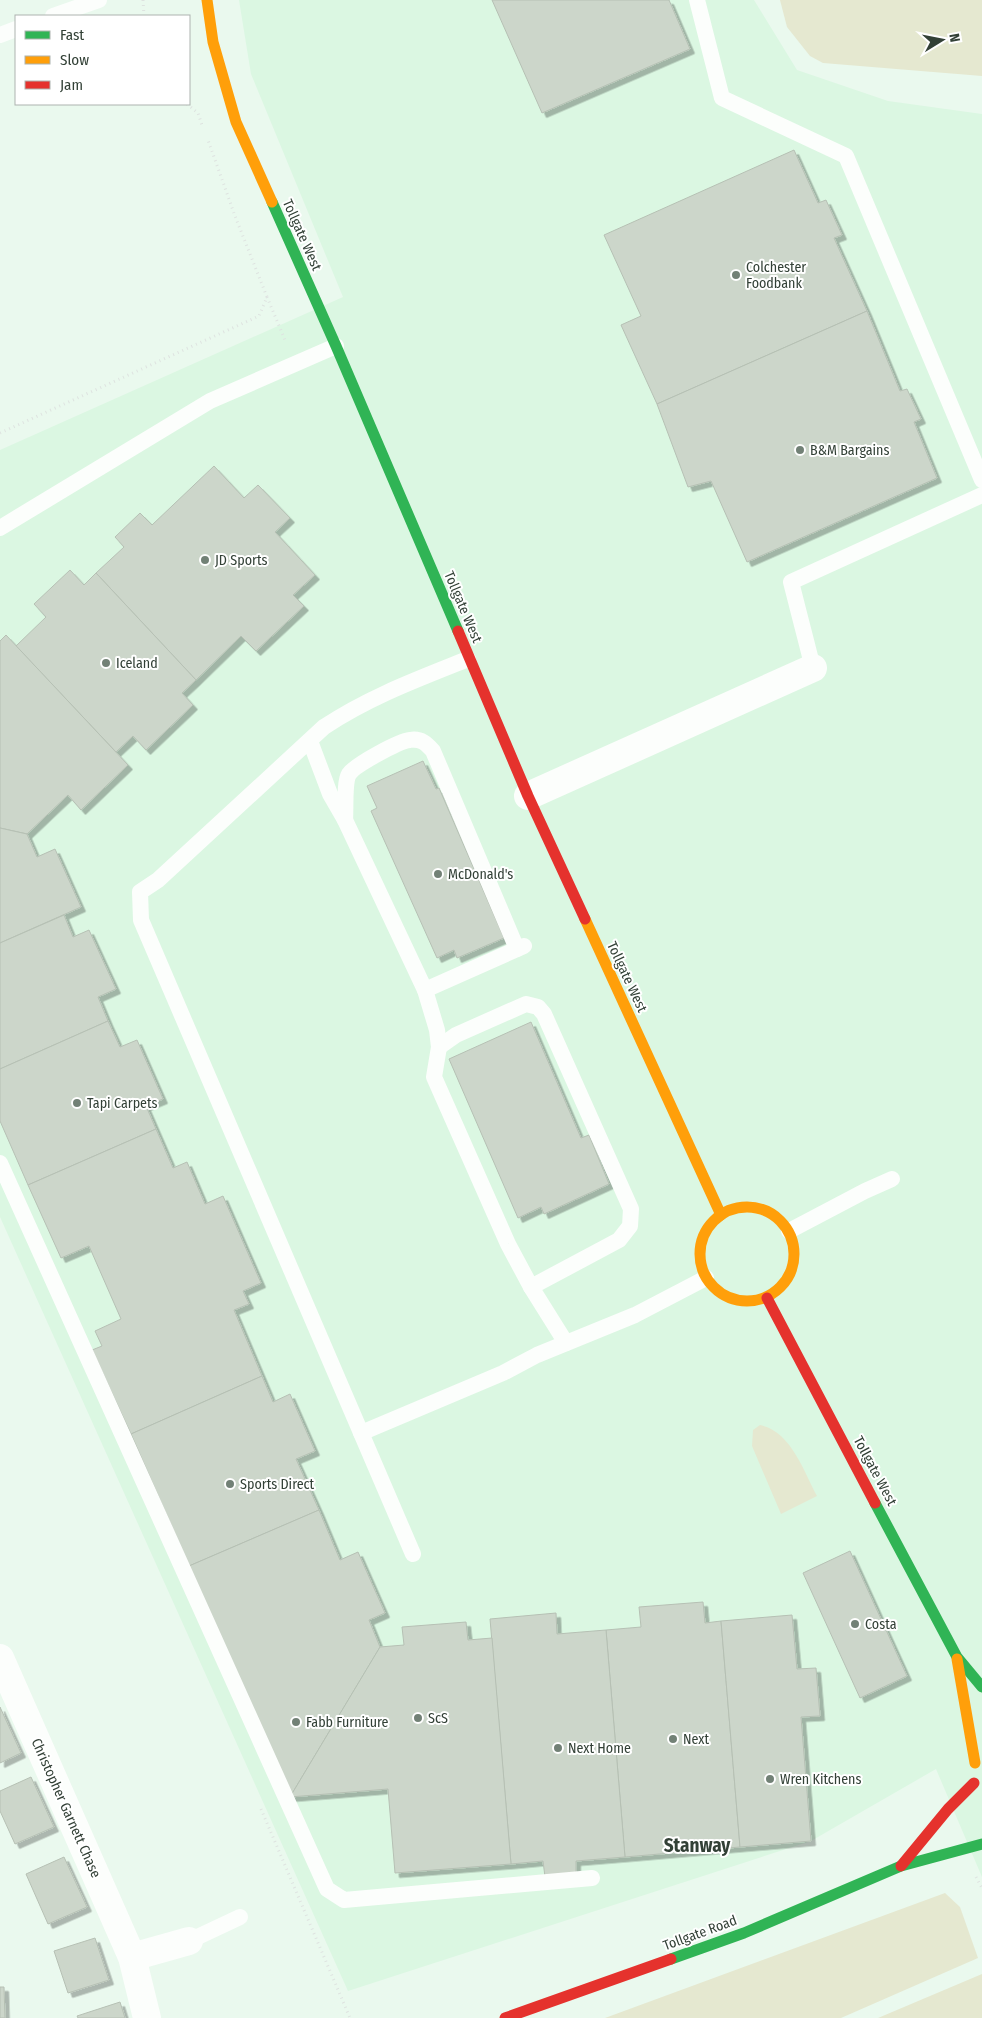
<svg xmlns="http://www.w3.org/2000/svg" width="982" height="2018" viewBox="0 0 982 2018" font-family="'Fira Sans Condensed',sans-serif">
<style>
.built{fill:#dbf7e2}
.green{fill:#e5e8d0}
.building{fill:#ccd6ca;stroke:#b6c0b4;filter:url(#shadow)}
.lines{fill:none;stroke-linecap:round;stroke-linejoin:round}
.path{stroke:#dee3e0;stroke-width:3;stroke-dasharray:1 4;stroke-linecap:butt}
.lane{stroke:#fcfefc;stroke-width:16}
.street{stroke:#fcfefc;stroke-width:28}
.fast{stroke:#30b455;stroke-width:11}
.slow{stroke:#ff9f0a;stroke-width:11}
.jam{stroke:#e5322d;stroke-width:11}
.poi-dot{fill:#728176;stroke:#fff;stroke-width:2}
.labels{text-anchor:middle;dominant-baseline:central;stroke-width:4;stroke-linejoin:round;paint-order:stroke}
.street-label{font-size:14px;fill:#324036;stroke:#fff}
.poi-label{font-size:14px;fill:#324036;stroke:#fff;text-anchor:start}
.district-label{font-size:19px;font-weight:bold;fill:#324036;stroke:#fff}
</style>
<defs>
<filter id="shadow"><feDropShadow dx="4.5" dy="4.5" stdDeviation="0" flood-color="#0004"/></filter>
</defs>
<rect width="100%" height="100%" fill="#eaf9ee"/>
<polygon class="built" points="239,0 754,0 797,70 888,101 982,114 982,1877 936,1769 811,1841 348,1991 0,1217 0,450 343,297 251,74"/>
<g class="green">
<polygon points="780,0 982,0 982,76 823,63 810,56 787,27"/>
<path d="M760,1425c31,6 44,47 57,71l-36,18 -29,-68 1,-16z"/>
<polygon points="945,1893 960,1907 978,1958 841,2018 605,2018"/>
<polygon points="982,1974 982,2018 878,2018"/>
</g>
<g class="building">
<polygon points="492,0 669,0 690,49 542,113"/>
<polygon points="794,150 818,203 826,200 842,235 834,238 867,311 657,404 621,325 641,316 604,235"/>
<polygon points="867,311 900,391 907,389 921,419 914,422 937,478 747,562 711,481 688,487 657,404"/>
<polygon points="214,466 244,498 258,485 290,518 275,532 315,575 293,595 304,606 256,651 241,636 196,680 96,573 124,547 115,537 140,513 152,525"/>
<polygon points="70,570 84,585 96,573 196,680 182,693 193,705 146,750 133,736 116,752 16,646 46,617 34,604"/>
<polygon points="6,635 128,765 81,810 68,795 27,834 0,828 0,641"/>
<polygon points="423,761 436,789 439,788 504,938 457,958 454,950 437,958 371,811 377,808 367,786"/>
<polygon points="0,828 27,834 37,857 55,849 81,907 0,943"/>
<polygon points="64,915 73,937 89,930 116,989 98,997 108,1021 0,1069 0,943"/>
<polygon points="108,1021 120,1047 137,1040 163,1099 146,1106 156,1129 28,1185 0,1121 0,1069"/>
<polygon points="531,1022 581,1138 589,1135 609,1184 544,1214 541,1207 518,1218 449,1059"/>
<polygon points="156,1129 173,1168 187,1162 205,1204 223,1196 261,1283 243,1291 249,1304 234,1310 262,1376 131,1434 92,1350 102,1346 95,1331 121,1319 89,1246 61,1258 28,1185"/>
<polygon points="262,1376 273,1402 290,1394 315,1451 296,1459 319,1510 189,1566 131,1434"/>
<polygon points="319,1510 340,1560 358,1552 385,1613 369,1620 380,1647 290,1797 189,1566"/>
<polygon points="850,1551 907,1676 860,1698 803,1573"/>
<polygon points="703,1602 705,1623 721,1621 740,1847 625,1857 606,1630 641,1627 639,1607"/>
<polygon points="556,1613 557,1634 606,1630 625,1857 576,1861 576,1874 545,1877 543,1861 511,1864 490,1619"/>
<polygon points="792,1615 797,1669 816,1668 820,1716 801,1717 811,1841 740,1847 721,1621"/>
<polygon points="466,1622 468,1640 492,1638 511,1864 395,1873 388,1789 290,1797 380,1647 404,1645 402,1627"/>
<polygon points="0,1707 21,1753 0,1763"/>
<polygon points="31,1777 54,1827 15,1844 0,1811 0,1791"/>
<polygon points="64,1857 87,1907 48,1924 26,1874"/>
<polygon points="95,1938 109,1980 68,1993 54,1951"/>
<polygon points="0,1987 4,1987 5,2018 0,2018"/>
<polygon points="120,2002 125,2018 78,2018 77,2016"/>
</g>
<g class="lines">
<g class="path">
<polyline points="143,0 144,16"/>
<polyline points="187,104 198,113 202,125"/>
<polyline points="267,297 285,340"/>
<polyline points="0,433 259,316 267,297 235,216 208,140"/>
<polyline points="261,1809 350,2018"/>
<polyline points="976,1877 982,1888"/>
</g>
<g class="lane">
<polyline points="697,0 722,98 846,156 982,480"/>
<polyline points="53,16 99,0"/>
<polyline points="0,35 16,29"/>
<polyline points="0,528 210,401 336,346"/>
<polyline points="813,668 791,582 982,495"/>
<polyline points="310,741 330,794 345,820 425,990 437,1030 439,1047 434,1077 508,1244 531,1287 566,1343"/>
<path d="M345,820c1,-10 -1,-38 4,-46 6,-9 50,-33 61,-34 11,-2 17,4 23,11l84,198"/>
<polyline points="425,990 524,946"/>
<polyline points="439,1047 456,1035 526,1004 538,1007 544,1014 631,1209 630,1226 619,1240 531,1287"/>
<polyline points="0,1163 327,1889 344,1900 592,1878"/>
<polyline points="789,1231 865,1191 892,1179"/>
<polyline points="361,1433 503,1373 537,1355 635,1315 706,1278"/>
<path d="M413,1554l-272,-634 -1,-28 18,-12 166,-153c45,-30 94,-48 144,-68"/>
<polyline points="189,1941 240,1917"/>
</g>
<g class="street">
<polyline points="528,796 813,668"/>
<polyline points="0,1658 132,1957 147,2018"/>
<polyline points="132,1957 189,1941"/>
</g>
<g class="fast">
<polyline points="272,202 336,346 458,631"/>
<polyline points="875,1503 957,1657 982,1687"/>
<polyline points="671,1959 744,1933 901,1866 982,1844"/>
</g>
<g class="slow">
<polyline points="207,0 213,42 236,122 272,202"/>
<polyline points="585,919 721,1215"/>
<circle cx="747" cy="1254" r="47"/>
<polyline points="957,1659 975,1763"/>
</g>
<g class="jam">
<polyline points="458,631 528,796 585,919"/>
<polyline points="767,1298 875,1503"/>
<polyline points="901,1866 948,1809 974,1783"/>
<polyline points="505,2018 671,1959"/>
</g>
</g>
<g class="poi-dot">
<circle cx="736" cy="275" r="5"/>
<circle cx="800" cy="450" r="5"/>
<circle cx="205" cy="560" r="5"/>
<circle cx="106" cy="663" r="5"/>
<circle cx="438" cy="874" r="5"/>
<circle cx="77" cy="1103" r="5"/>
<circle cx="230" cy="1484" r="5"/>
<circle cx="855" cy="1624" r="5"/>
<circle cx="418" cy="1718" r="5"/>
<circle cx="296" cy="1722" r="5"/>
<circle cx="673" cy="1739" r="5"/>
<circle cx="558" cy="1748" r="5"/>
<circle cx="770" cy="1779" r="5"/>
</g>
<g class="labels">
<g class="street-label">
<text transform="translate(302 235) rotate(66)">Tollgate West</text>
<text transform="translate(463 607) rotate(67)">Tollgate West</text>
<text transform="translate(627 977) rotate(65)">Tollgate West</text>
<text transform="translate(875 1471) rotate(62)">Tollgate West</text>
<text transform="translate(66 1808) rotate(66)">Christopher Garnett Chase</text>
<text transform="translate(700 1933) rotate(-20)">Tollgate Road</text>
</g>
<g class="poi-label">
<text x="746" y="267">Colchester<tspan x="746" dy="16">Foodbank</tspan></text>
<text x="810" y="450">B&amp;M Bargains</text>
<text x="215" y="560">JD Sports</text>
<text x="116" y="663">Iceland</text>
<text x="448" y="874">McDonald's</text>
<text x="87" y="1103">Tapi Carpets</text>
<text x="240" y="1484">Sports Direct</text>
<text x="865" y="1624">Costa</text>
<text x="428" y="1718">ScS</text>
<text x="306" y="1722">Fabb Furniture</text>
<text x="683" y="1739">Next</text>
<text x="568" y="1748">Next Home</text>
<text x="780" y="1779">Wren Kitchens</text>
</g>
<g class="district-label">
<text x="697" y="1845">Stanway</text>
</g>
</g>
<rect x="15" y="15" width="175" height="90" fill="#ffffff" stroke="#adb3af"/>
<rect x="25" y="31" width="25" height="8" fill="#30b455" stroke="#adb3af"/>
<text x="60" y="40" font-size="15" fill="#324036">Fast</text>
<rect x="25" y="56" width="25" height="8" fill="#ff9f0a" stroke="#adb3af"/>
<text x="60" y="65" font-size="15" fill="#324036">Slow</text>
<rect x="25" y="81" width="25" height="8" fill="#e5322d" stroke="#adb3af"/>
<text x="60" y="90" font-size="15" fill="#324036">Jam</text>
<g transform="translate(942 40) rotate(80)" stroke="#ffffff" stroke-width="4" paint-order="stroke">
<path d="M0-4L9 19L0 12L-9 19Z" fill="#324036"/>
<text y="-8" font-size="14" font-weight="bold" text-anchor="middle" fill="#324036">N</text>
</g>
</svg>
